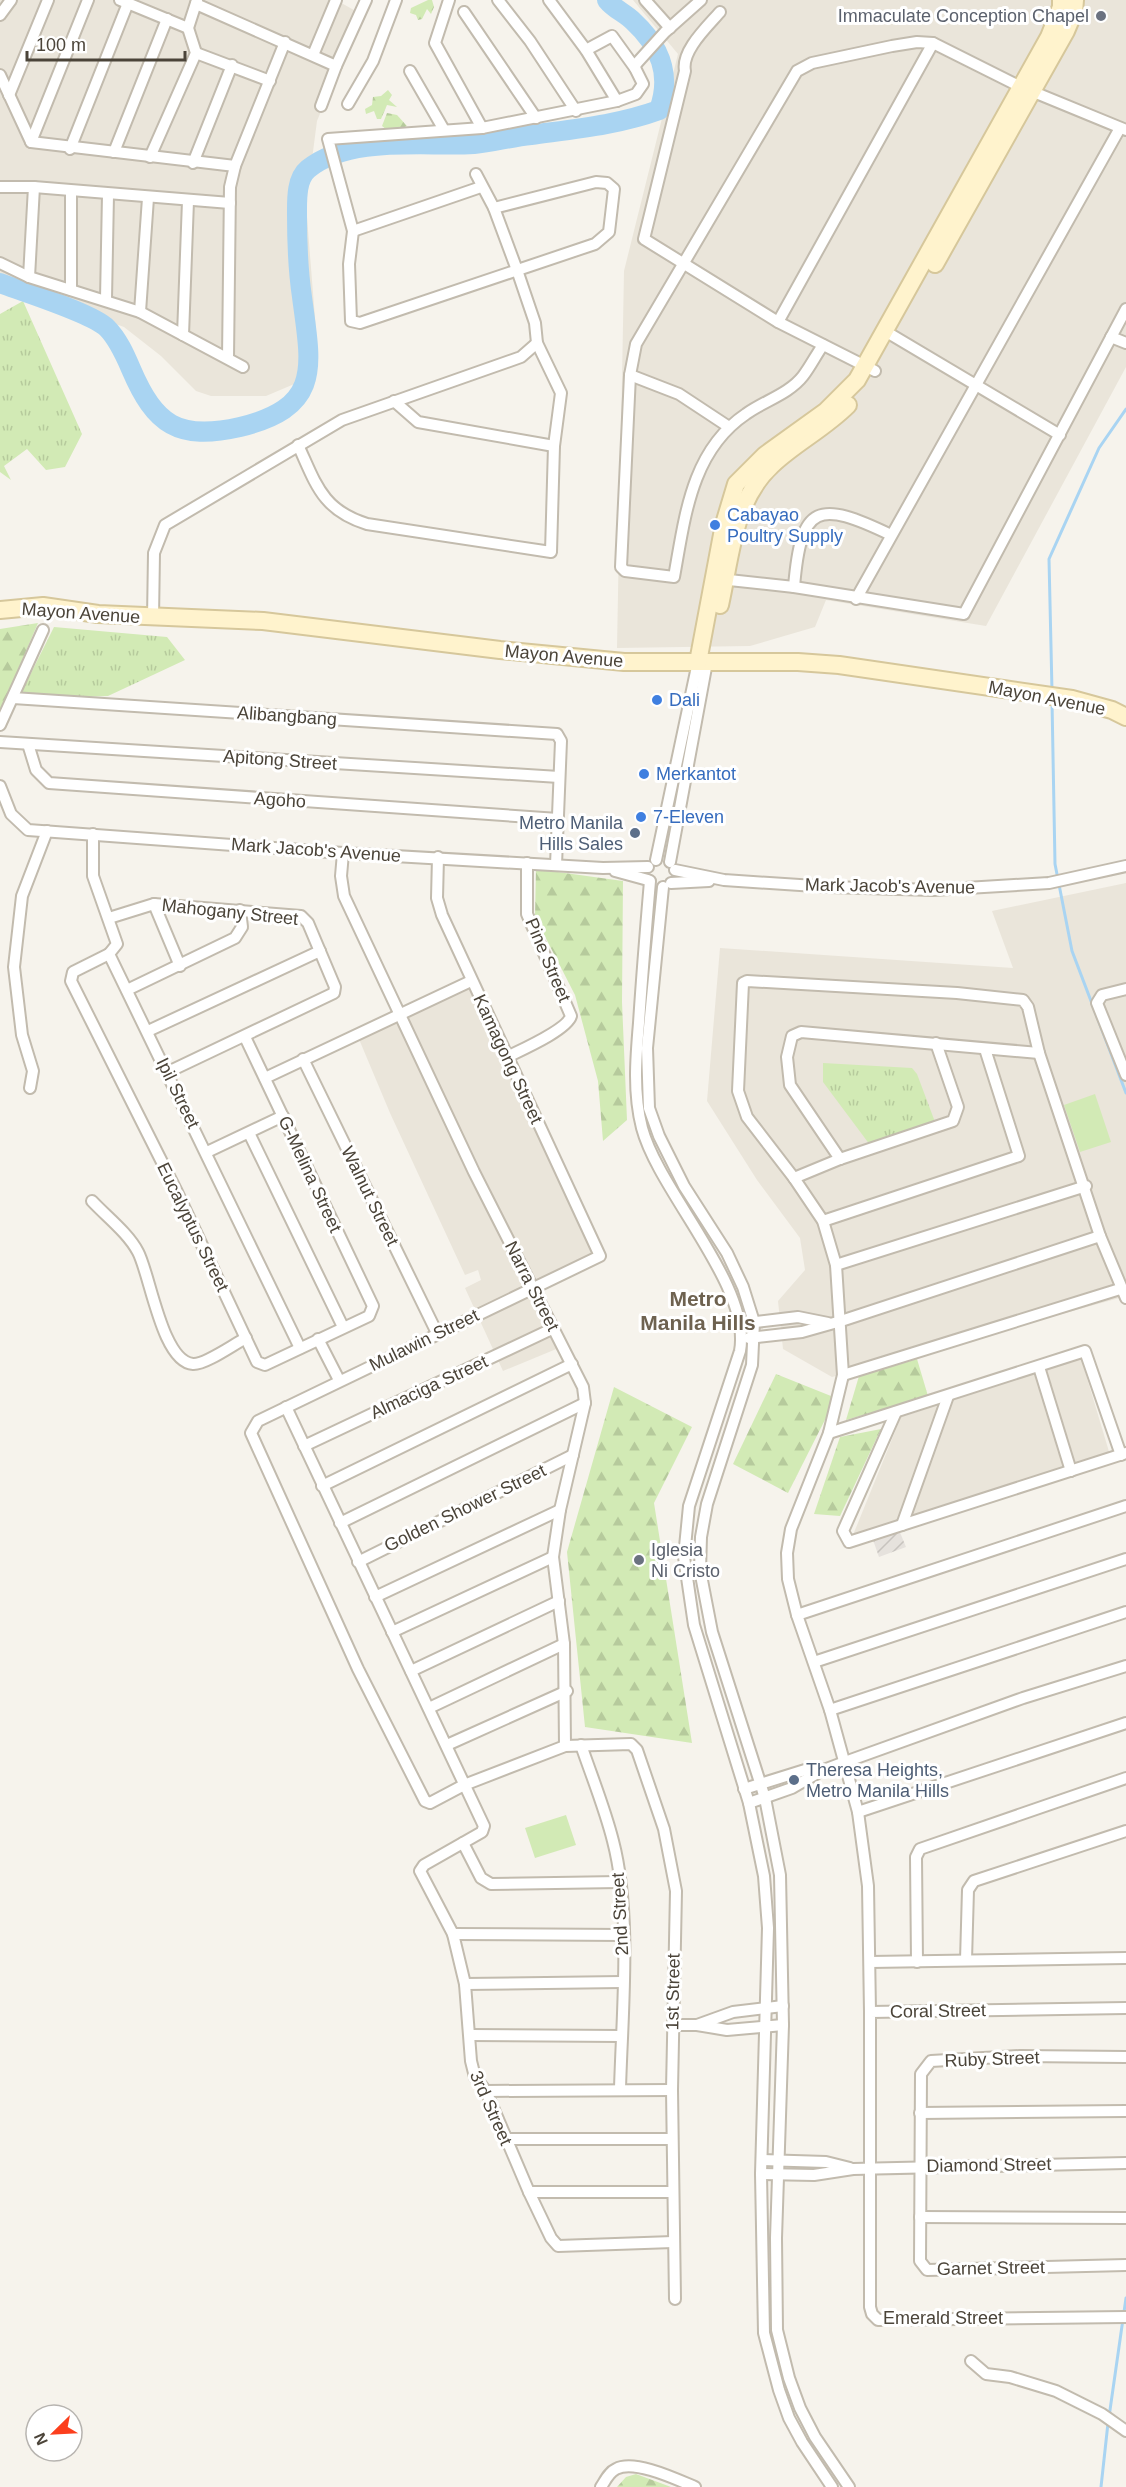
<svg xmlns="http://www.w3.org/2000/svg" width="1126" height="2487" viewBox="0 0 1126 2487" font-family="Helvetica,sans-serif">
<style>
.residential{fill:#eae5da}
.industrial{fill:url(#industrial-furrows)}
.grass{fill:url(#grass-tufts)}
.forest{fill:url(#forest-firs)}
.pitch{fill:#d2eab5}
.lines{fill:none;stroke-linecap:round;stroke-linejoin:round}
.stream{stroke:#a9d4f2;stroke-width:3}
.river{stroke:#a9d4f2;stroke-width:20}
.street-casing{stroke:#c2bbae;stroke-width:14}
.secondary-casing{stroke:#d6c79b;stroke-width:20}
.street{stroke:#fff;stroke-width:10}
.secondary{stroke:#fff3cd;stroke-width:16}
.worship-dot{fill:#6b7280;stroke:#fff;stroke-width:2}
.shop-dot{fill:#3f7fe0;stroke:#fff;stroke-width:2}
.service-dot{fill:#5c6f8a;stroke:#fff;stroke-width:2}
.labels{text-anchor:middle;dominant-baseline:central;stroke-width:6;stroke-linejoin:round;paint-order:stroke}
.worship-label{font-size:18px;fill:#5b616d;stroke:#fff;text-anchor:end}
.shop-label{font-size:18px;fill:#366cbe;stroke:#fff;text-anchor:start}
.street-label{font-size:18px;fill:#4b4439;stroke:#fff}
.service-label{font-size:18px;fill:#4e5e75;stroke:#fff;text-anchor:end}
.quarter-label{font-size:21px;font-weight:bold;fill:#6e6250;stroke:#fff}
</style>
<defs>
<pattern id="industrial-furrows" width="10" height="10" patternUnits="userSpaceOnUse" patternTransform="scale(1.5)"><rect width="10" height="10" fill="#e6e2dd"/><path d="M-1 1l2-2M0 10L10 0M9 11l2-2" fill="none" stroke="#c7c3be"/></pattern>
<pattern id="grass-tufts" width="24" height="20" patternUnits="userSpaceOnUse" patternTransform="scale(1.5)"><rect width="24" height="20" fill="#d2eab5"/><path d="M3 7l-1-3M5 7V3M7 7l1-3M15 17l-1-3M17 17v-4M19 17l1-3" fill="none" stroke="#b6ca9c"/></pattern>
<pattern id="forest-firs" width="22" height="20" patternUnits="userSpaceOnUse" patternTransform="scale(1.5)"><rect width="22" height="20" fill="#d2eab5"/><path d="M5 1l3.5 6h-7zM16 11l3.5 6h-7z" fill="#b6ca9c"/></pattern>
</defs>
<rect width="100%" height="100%" fill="#f6f3ec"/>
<g class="residential">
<polygon points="0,0 336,0 361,14 317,121 306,205 317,343 299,382 266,396 211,396 196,391 161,356 124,327 0,283"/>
<polygon points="633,0 1126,0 1126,367 986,626 826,600 815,627 750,646 617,648 624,271 678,54"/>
<polygon points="1126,883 1126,1304 1123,1297 832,1377 783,1349 778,1301 805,1270 800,1238 757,1180 707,1101 720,948 1013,968 992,911"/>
<polygon points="469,980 602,1254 535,1288 566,1345 503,1371 465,1288 481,1280 478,1270 465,1275 390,1113 356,1032"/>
<polygon points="1081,1358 1110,1455 853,1535 901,1417"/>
</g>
<polygon class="industrial" points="899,1530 906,1547 879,1557 873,1540"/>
<g class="grass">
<polygon points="23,301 82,434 65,467 46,470 27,449 4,466 11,480 0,472 0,314"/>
<polygon points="54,627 167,637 185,660 108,696 79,697 21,693"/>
<polygon points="823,1063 912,1068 917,1074 935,1122 870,1145 823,1082"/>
</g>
<g class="forest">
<polygon points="428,0 432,0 434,7 431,14 427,9 422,19 418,20 416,15 410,13 411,8"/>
<polygon points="388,90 392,95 389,100 397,107 387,105 381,119 377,119 374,111 366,114 365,109 372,105 373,97 381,96"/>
<polygon points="387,113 397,115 407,126 391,133 382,126"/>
<polygon points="38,623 0,712 0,629"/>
<polygon points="536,869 623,881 622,1002 627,1120 603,1141 598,1081 575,995 535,917"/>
<polygon points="917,1359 928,1396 846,1420 859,1376"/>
<polygon points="776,1374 836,1398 788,1493 733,1464"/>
<polygon points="614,1387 692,1427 654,1503 692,1743 585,1727 567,1552"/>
<polygon points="881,1429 840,1516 814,1514 840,1437"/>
<polygon points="636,2474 671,2487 617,2487 626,2477"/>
</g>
<g class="pitch">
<polygon points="1095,1094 1111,1142 1080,1152 1064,1105"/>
<polygon points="566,1815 576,1845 535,1858 525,1828"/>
</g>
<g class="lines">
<g class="stream">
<polyline points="1052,691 1049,559 1099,448 1126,409"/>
<polyline points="1052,701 1055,864 1072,951 1126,1093"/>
<polyline points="1109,2417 1126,2298"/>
<polyline points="1101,2487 1108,2423"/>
</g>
<path class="river" d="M0,283c23,9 92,30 107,45 11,11 18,27 24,41 24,56 47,72 109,58 83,-20 71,-61 62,-130 -4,-27 -5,-55 -5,-82 0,-15 -1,-36 11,-46 42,-34 116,-22 166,-25 19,-2 38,-7 57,-9 43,-6 87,-10 128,-25 13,-36 1,-64 -26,-89 -8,-8 -19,-12 -26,-21"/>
<g class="street-casing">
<g id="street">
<polyline points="120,0 188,28"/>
<polyline points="449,0 435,43 482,128"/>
<polyline points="498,0 530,41 576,111"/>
<polyline points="549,0 586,50 617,101"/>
<polyline points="645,0 670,28"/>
<polyline points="196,4 336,66"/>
<polyline points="464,12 536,118"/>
<path d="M720,12c-13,15 -39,39 -35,59l-41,168 134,83 97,49"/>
<polyline points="0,15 11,0"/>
<polyline points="586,50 612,36 635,68"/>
<polyline points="196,53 270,81"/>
<polyline points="313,55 336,0"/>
<polyline points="410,71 444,130"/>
<polyline points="0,75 31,142 235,166"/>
<polyline points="9,95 48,0"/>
<polyline points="348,104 373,61 396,0"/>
<polyline points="321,106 336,66 366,0"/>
<polyline points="31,142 88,0"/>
<polyline points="70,149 128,3"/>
<polyline points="114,152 167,19"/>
<polyline points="150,157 196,53 188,28 197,0"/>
<polyline points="193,163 232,65"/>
<polyline points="0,187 34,187 230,203"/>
<polyline points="71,191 71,290"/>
<polyline points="494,208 596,182 607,183 614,189 609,232 595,244 360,323 351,321 349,264 353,231 328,139 482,128 617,101 636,94 643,84 635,68 636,64 665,32 701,0"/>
<polyline points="353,231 481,187"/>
<polyline points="0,263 29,277 140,312 243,367"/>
<polyline points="29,277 34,187"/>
<polyline points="106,299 108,195"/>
<polyline points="140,312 148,198"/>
<polyline points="778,322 933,43"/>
<polyline points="885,331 1060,435"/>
<polyline points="183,335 188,201"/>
<polyline points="1111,337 1126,343"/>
<path d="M823,345c-7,10 -13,22 -20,31 -14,18 -39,25 -57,38 -55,37 -61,103 -72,163l-49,-6 -4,-4 9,-192 6,-31 161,-273 15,-8 80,-17 25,-4 16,1 86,43 107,44"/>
<polyline points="228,358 230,187 235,166 285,42"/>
<polyline points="630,375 679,394 729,427"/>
<polyline points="394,401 418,422 554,446"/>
<path d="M298,445c18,39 24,65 69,79l184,28 3,-106 7,-53 -24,-50 -2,-20 -18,-53 -23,-62 -18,-34"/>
<polyline points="720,579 794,587 964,614 1126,309"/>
<path d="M794,587c7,-84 24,-87 97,-52"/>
<polyline points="856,599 1120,128"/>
<polyline points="153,618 154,553 165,525 342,420 521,357 537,343"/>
<polyline points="13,698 557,734 561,741 556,865"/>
<polyline points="0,725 43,630"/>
<polyline points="0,742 559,777"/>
<polyline points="28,744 36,770 49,783 558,819"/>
<polyline points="0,786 11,814 28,830 343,853 603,868 648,867"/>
<polyline points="93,834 93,876 117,944 109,954 300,1348"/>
<polyline points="343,853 341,876 344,896 474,1172 583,1387 585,1403 560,1510 553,1557 564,1644 565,1746"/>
<polyline points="438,857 437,898 442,915 600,1256 258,1421 251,1433 358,1669 425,1801 430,1803 464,1785 565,1746 631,1744 637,1750 664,1829 676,1891 672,2090 675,2299"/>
<polyline points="656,860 698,662"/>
<polyline points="670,862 707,662"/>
<polyline points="675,870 724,880 830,887 933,890 1049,883 1126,866"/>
<polyline points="615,871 648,880"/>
<path d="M650,881c-4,47 -8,95 -11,142 -3,35 -6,70 3,105 17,64 110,158 98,223l-51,155 -5,51 10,68 55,178 15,73 4,52 -7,246 3,159 15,57 10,28 13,24 30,45"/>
<polyline points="671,883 709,881"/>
<polyline points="663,887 647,1048 649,1108 659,1136 684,1186 727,1253 743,1287 754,1322 752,1365 707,1504 701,1537 700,1570 712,1632 765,1798 780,1875 783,2025 776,2238 777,2330 789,2378 800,2408 815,2437 849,2487"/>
<polyline points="154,904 180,966"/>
<polyline points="109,918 154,904 301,916 308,923 335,987 334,993 168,1072"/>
<polyline points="109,954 73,972 71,981 177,1192 257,1362 265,1365 369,1316 373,1306 245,1037"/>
<polyline points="1126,989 1102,995 1097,1003 1126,1075"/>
<polyline points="127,990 235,938 242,927 240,910"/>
<polyline points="148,1031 320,951"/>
<path d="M507,1057c14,-7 60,-27 64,-41l-44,-102v-51"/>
<polyline points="303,1059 437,1333"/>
<polyline points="265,1078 471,981"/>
<polyline points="30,1088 33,1071 22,1035 14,967 22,896 47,831"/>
<polyline points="249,1133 343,1327"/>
<polyline points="207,1152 283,1116"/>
<polyline points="840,1159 790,1085 787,1057 792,1036 801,1032 1039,1053"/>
<polyline points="794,1178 840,1159 953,1121 958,1107 936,1043"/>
<path d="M92,1201c15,16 36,32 46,51 12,22 24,110 55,112 12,1 41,-20 53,-26"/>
<polyline points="823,1221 1019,1156 985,1049"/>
<polyline points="836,1265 1086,1186"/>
<polyline points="748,1323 798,1317 828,1323"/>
<polyline points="749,1338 802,1332 841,1321 1100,1236"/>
<polyline points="318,1339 339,1380"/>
<polyline points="1039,1367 1071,1471"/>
<polyline points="843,1375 1120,1289"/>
<polyline points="286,1407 484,1826 482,1832 424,1865 420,1871 453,1934 465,1984 471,2061 475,2077 486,2091 529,2192 551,2238 558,2246 673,2242"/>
<polyline points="896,1412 843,1531 849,1542 1126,1453"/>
<polyline points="829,1433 1085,1351 1121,1455"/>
<polyline points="304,1446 554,1328"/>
<polyline points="322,1486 572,1364"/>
<polyline points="340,1523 585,1403"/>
<polyline points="902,1525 948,1396"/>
<polyline points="358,1562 573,1455"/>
<polyline points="375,1597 560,1510"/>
<polyline points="797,1615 1126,1506"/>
<polyline points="392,1632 553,1557"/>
<polyline points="814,1662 1126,1559"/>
<polyline points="411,1671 559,1601"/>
<polyline points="429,1708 564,1644"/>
<polyline points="830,1710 1126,1612"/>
<polyline points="447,1745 567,1691"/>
<path d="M581,1745c11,32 24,64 32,96 19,72 9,173 7,248"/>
<polyline points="744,1789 805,1770 821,1771"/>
<polyline points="749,1803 792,1788 821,1771 845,1762 1023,1698 1126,1666"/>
<polyline points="858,1812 1126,1723"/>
<polyline points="463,1843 481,1878 491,1884 619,1882"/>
<polyline points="453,1934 623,1935"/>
<polyline points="966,1960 968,1890 974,1881 1126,1831"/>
<polyline points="870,1962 1126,1958"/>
<polyline points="917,1962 916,1857 920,1849 1126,1778"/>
<polyline points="465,1984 622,1982"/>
<polyline points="1126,2008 870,2012 870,2307 872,2314 878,2320 1126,2317"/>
<polyline points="870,2012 868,1886 858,1812 830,1710 797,1615 788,1579 787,1553 791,1529 829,1433 843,1375 836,1265 823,1221 794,1178 747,1117 738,1091 743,983 747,981 957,993 1023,1000 1028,1007 1039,1053 1100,1236 1126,1298"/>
<polyline points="672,2025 697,2025 727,2030 783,2025"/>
<polyline points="697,2025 733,2012 783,2006"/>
<polyline points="470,2035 621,2036"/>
<polyline points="1126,2057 1020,2056 931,2061 921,2074 920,2261 927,2270 1126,2265"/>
<polyline points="486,2091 672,2090"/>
<polyline points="920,2113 1126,2111"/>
<polyline points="505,2139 672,2139"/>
<polyline points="762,2160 826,2162 850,2168"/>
<polyline points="761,2174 814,2175 853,2169 1126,2163"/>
<polyline points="529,2192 672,2192"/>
<polyline points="920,2217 1126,2218"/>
<polyline points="971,2361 986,2374 1010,2377 1056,2391 1102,2414 1126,2431"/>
<path d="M601,2487c4,-6 8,-15 15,-18 18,-10 60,10 79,18"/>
</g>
</g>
<g class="secondary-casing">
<g id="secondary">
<polyline points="935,264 1066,31 1074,12 1075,0"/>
<path d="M720,605c11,-49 13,-104 52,-140 23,-22 52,-36 76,-60"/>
<polyline points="0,610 43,606 98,614 263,621 500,650 624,662 798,662 839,665 1072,699 1112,710 1126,717"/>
<polyline points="698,662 724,524 736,484 765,455 826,411 857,380 1049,37 1061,7 1061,0"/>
</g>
</g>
<use href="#street" class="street"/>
<use href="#secondary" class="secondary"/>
</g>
<g class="worship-dot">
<circle cx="1101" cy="16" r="6"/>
<circle cx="639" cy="1560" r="6"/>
</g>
<g class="shop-dot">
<circle cx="715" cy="525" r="6"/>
<circle cx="657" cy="700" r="6"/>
<circle cx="644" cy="774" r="6"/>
<circle cx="641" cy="817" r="6"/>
</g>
<g class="service-dot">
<circle cx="635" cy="833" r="6"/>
<circle cx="794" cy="1780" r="6"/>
</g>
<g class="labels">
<g class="worship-label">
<text x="1089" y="16">Immaculate Conception Chapel</text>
<text x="651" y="1550" text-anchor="start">Iglesia<tspan x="651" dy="21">Ni Cristo</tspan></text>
</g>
<g class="shop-label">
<text x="727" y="515">Cabayao<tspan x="727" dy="21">Poultry Supply</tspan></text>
<text x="669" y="700">Dali</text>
<text x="656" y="774">Merkantot</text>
<text x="653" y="817">7-Eleven</text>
</g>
<g class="street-label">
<text transform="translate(81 613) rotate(4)">Mayon Avenue</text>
<text transform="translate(564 656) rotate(5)">Mayon Avenue</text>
<text transform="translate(1047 698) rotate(11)">Mayon Avenue</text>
<text transform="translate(287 716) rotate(4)">Alibangbang</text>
<text transform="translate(280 760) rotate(4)">Apitong Street</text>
<text transform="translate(280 800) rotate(4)">Agoho</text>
<text transform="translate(316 850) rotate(4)">Mark Jacob's Avenue</text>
<text transform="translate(890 886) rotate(1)">Mark Jacob's Avenue</text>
<text transform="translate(230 912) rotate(6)">Mahogany Street</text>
<text transform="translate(548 960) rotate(67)">Pine Street</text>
<text transform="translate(508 1059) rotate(65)">Kamagong Street</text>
<text transform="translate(178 1093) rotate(64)">Ipil Street</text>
<text transform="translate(310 1174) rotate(65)">G-Melina Street</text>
<text transform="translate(370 1196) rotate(64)">Walnut Street</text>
<text transform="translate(193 1227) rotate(64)">Eucalyptus Street</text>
<text transform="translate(532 1286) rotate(63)">Narra Street</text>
<text transform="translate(424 1340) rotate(-26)">Mulawin Street</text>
<text transform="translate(429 1387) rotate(-25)">Almaciga Street</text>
<text transform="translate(465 1508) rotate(-26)">Golden Shower Street</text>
<text transform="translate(620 1914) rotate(-93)">2nd Street</text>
<text transform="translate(673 1992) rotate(-89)">1st Street</text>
<text transform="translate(938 2011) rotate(-1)">Coral Street</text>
<text transform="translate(992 2059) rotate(-2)">Ruby Street</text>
<text transform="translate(491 2108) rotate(66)">3rd Street</text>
<text transform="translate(989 2165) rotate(-1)">Diamond Street</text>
<text transform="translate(991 2268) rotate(-1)">Garnet Street</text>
<text x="943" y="2318">Emerald Street</text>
</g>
<g class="service-label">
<text x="623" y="823">Metro Manila<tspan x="623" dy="21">Hills Sales</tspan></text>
<text x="806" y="1770" text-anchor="start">Theresa Heights,<tspan x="806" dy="21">Metro Manila Hills</tspan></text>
</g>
<g class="quarter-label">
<text x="698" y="1298">Metro<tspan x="698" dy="24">Manila Hills</tspan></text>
</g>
</g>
<g transform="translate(54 2433) rotate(246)"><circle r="28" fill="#ffffff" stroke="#b7b4b0" stroke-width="1.5"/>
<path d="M0-4.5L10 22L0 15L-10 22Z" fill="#fc3f1d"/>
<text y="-9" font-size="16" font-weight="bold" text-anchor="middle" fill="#4b4439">N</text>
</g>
<path d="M27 51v9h158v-9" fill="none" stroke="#4b4439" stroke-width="3"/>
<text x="36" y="51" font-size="18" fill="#4b4439" stroke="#ffffff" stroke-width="4.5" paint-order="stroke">100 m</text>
</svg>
